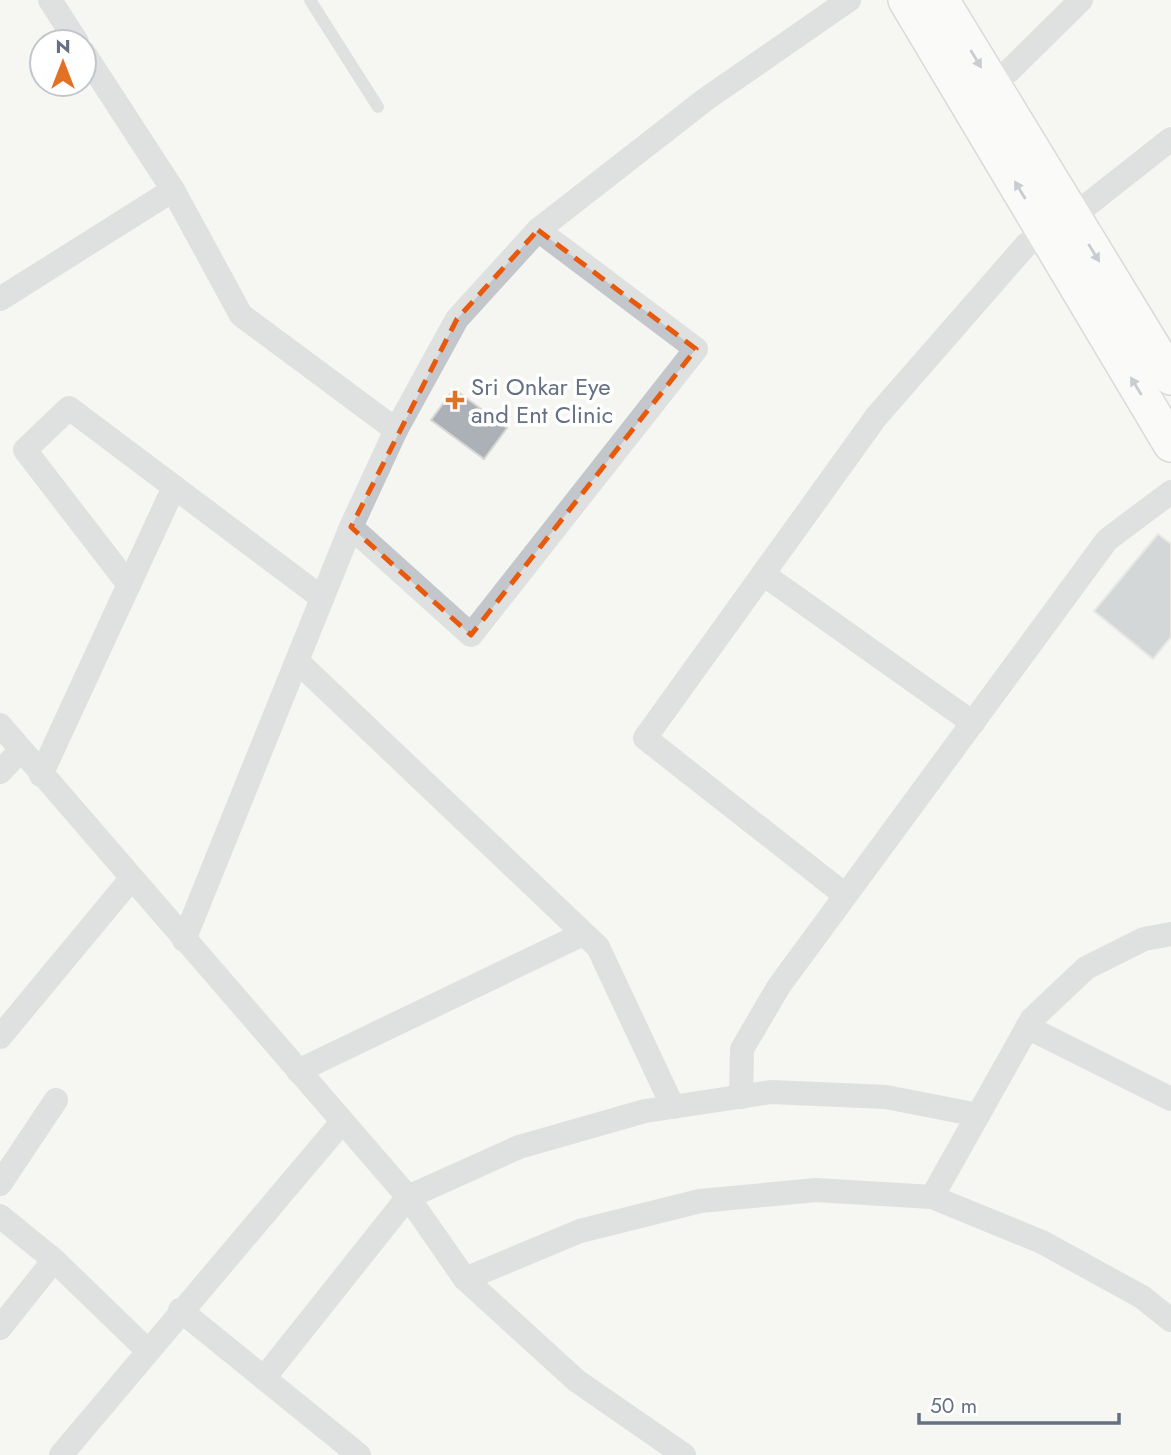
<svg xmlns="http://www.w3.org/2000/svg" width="1171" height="1455" viewBox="0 0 1171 1455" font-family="Jost,sans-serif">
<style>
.building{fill:#acb1b8;stroke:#d6d7d5;stroke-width:2}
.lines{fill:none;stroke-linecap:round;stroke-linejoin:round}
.secondary-casing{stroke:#b6b9be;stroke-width:38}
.lane{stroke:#c3c6ca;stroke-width:12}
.street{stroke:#c3c6ca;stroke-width:24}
.secondary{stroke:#fff;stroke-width:35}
.oneway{fill:#939ba8}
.marked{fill:none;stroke:#e8590c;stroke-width:5;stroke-dasharray:14 9;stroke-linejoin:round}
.poi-dot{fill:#e27125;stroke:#fff;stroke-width:2.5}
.labels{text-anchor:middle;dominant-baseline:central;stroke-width:7;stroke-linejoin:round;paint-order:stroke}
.poi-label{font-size:24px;fill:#657083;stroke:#fff;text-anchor:start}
</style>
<rect width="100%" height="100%" fill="#f5f6f2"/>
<g class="building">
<polygon points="454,389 507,428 484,459 431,420"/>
<polygon points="1158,534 1171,544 1171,637 1153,659 1094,611"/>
</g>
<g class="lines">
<g class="secondary-casing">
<g id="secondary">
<polyline points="906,0 1171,444"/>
<polyline points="941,0 1171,377"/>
</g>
</g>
<polyline class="lane" points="310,0 378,107"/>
<g class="street">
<polyline points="50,0 77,42"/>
<polyline points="84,53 173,190 241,315 396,430"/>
<polyline points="1009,71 1081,0"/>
<polyline points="1072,217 1171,139"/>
<polyline points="0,299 173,190"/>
<polyline points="351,527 471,635 696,349 538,230"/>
<polyline points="763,574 973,723"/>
<polyline points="129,585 25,450 69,408 322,598"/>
<polyline points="297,661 598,947 673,1107"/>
<polyline points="0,725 408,1197 465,1279 577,1381 684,1455"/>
<polyline points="0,772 21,750"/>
<polyline points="41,775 174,487"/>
<polyline points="845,895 645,738 876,417 1027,244"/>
<polyline points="184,940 351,527 396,430 457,319 538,230 706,99 849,0"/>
<polyline points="1027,1027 1171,1099"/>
<polyline points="0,1037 131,879"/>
<polyline points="298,1071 583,934"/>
<polyline points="741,1097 742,1049 779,986 1107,540 1171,492"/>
<polyline points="0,1184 56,1100"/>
<polyline points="932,1197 1032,1019 1086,968 1144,939 1171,934"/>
<polyline points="0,1216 54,1260 147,1350"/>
<polyline points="465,1279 580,1231 700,1201 816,1190 932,1197 1042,1242 1142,1297 1171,1320"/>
<polyline points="180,1310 359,1455"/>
<polyline points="0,1328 54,1260"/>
<polyline points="264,1378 408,1197 519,1147 645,1111 771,1092 886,1097 978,1115"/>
<polyline points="61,1455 342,1122"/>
</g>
<use href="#secondary" class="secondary"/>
</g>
<defs><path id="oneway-solid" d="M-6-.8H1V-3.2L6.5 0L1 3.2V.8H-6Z" transform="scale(1.75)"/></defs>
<g class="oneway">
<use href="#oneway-solid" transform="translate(976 59) rotate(59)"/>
<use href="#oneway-solid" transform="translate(1020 190) rotate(-121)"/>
<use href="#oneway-solid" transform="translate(1094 253) rotate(58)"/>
<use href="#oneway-solid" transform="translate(1136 386) rotate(-121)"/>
</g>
<path d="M0 0H1171V1455H0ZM538,230l158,119 -225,286 -120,-108 106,-208z" fill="#f5f6f2" fill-opacity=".55" fill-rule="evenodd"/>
<path class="marked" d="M538,230l158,119 -225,286 -120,-108 106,-208z"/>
<path class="poi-dot" d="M451.5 389.5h7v7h7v7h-7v7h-7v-7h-7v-7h7z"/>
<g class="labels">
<g class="poi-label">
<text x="471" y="386">Sri Onkar Eye<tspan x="471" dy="28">and Ent Clinic</tspan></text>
</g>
</g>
<g transform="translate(63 63)"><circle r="33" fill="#ffffff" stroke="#c1c6cd" stroke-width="2"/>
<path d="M0-5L12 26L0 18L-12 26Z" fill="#e27125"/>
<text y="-10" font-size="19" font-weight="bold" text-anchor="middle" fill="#657083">N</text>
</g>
<path d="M919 1413v10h200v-10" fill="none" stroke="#657083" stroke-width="3.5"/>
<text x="930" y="1413" font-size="21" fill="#657083" stroke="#ffffff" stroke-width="5" paint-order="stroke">50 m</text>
</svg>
